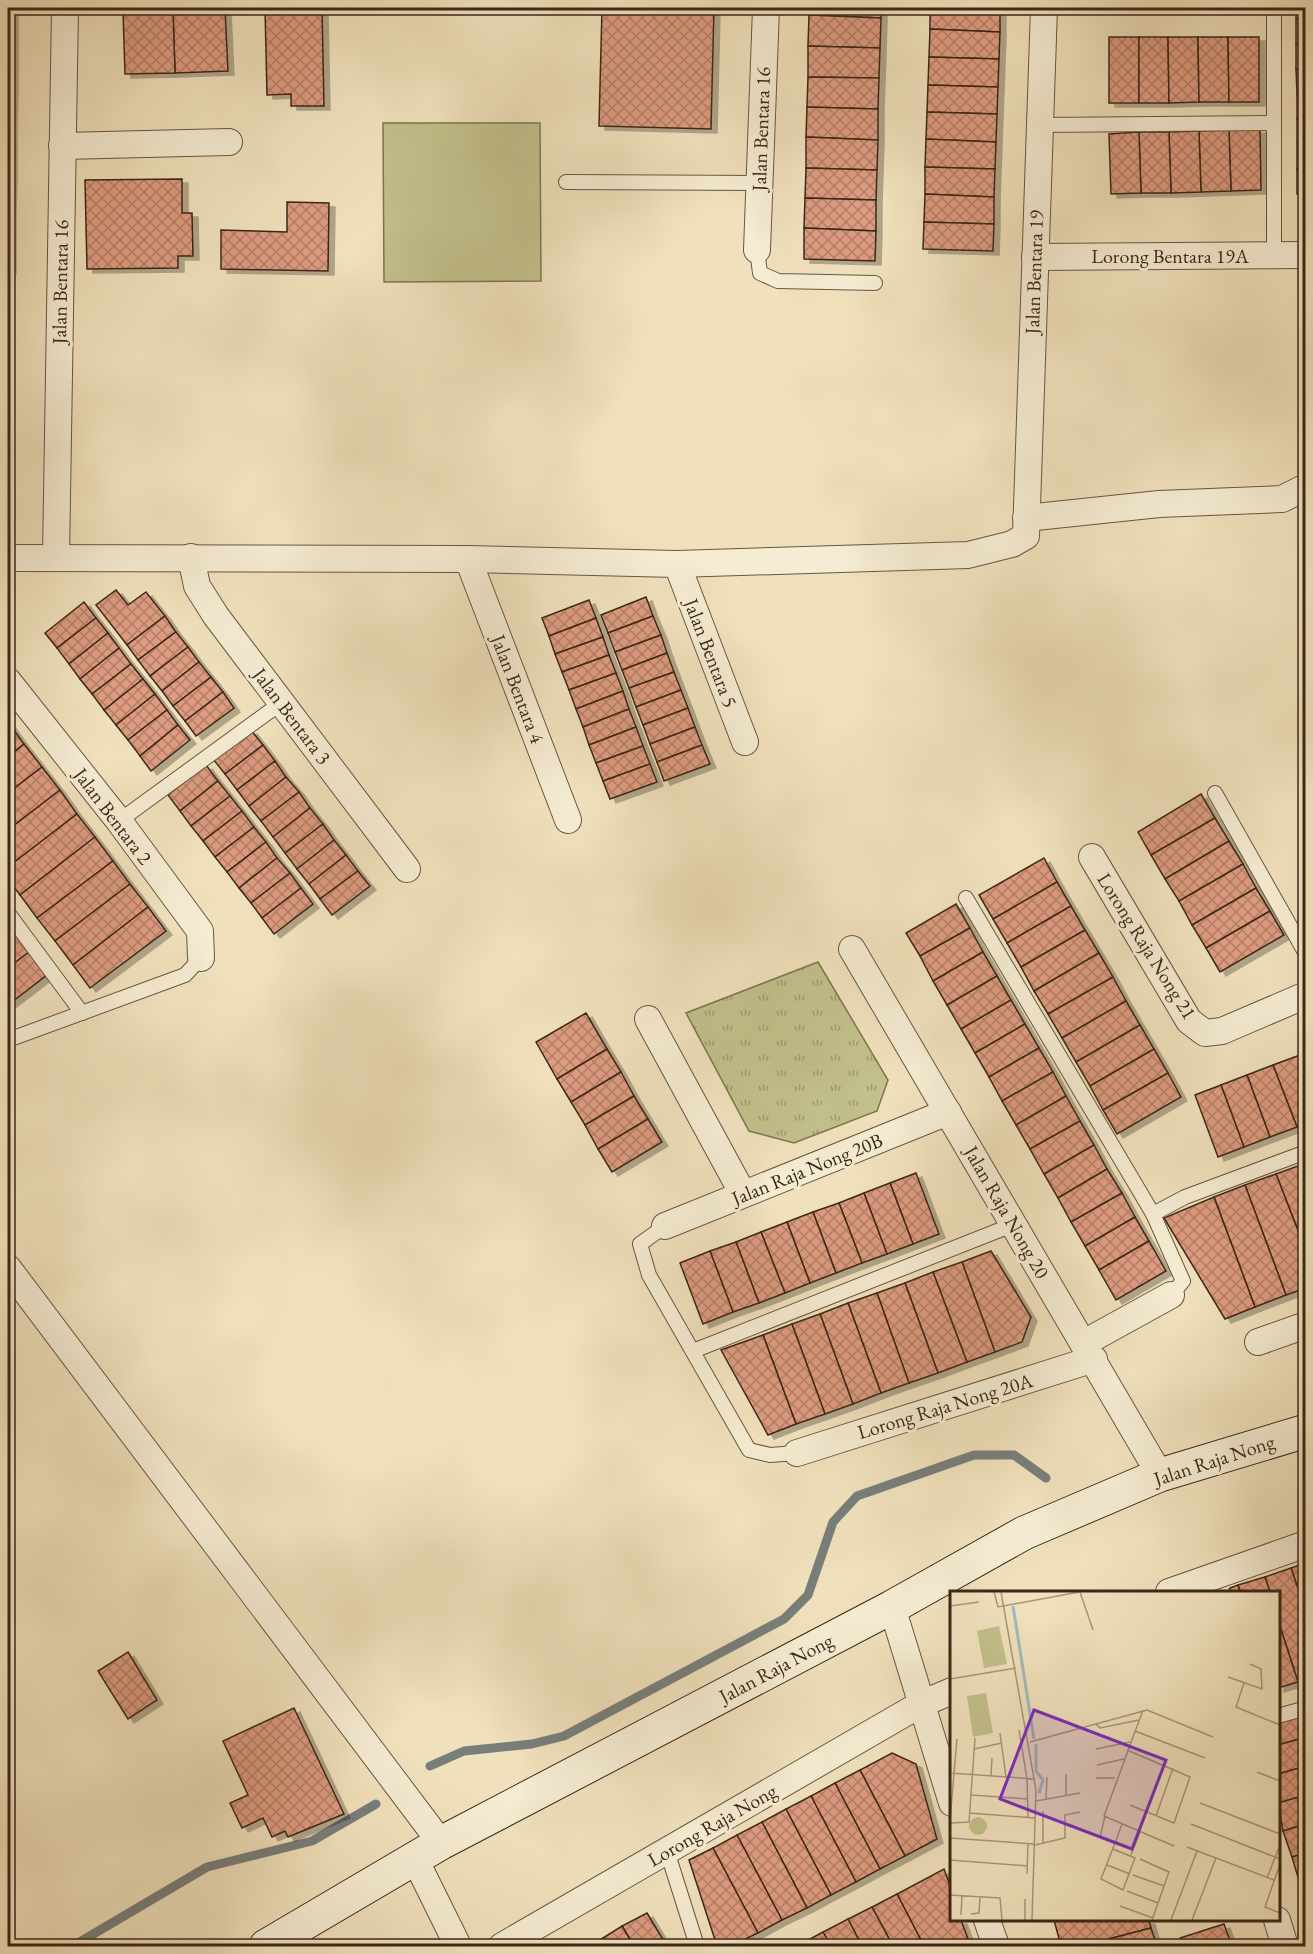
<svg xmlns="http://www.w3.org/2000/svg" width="1313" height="1954" viewBox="0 0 1313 1954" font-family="'EB Garamond',serif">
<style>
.park{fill:url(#park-tufts);stroke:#7e7452;stroke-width:1.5}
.garden{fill:#c2c08b;stroke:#7e7452;stroke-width:1.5}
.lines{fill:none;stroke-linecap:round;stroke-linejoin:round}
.stream{stroke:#787f7b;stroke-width:9}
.building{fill:url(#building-cross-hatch);stroke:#3b2718;stroke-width:1.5;filter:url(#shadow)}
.service-casing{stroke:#685641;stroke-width:16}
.minor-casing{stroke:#685641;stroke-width:28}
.secondary-casing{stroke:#3b2718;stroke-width:35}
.service{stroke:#f5ecd3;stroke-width:14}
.minor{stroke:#f5ecd3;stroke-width:26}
.secondary{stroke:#f5ecd3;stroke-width:33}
.labels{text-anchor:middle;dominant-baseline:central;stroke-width:6;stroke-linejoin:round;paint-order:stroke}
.street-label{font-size:20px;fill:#3b2718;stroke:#f5ecd3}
.inset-river{fill:none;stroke:#a1babd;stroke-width:3}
.inset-road{fill:none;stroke:#a8977a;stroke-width:1.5}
.view{fill:#7b2cbf;fill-opacity:0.15;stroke:#7b2cbf;stroke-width:3}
.inset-edge{fill:none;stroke:#3b2718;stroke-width:3}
</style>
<defs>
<pattern id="park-tufts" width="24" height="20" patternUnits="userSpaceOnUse" patternTransform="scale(1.5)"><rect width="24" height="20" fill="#c2c08b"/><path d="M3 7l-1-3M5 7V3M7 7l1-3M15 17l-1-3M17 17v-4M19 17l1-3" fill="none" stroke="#9f9c71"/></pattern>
<pattern id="building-cross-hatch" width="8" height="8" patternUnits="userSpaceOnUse" patternTransform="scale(1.5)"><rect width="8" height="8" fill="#dd9b7f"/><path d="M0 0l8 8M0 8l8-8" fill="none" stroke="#b47e67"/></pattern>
<filter id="shadow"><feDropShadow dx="6" dy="4" stdDeviation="0" flood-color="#0004"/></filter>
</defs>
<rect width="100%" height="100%" fill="#f0e1bc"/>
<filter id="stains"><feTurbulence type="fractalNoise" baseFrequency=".00333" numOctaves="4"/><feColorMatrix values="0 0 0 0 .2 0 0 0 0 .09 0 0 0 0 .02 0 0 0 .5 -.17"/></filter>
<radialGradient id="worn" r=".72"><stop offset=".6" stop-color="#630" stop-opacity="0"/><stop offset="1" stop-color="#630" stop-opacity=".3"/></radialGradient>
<polygon class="park" points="818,962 888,1080 877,1111 794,1143 749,1131 686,1013"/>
<polygon class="garden" points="540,123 541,281 384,282 383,123"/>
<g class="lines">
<g class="stream">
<polyline points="430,1766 464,1751 532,1744 564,1736 784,1619 808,1595 833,1522 857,1496 974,1455 1014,1455 1046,1478"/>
<polyline points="73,1946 207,1867 312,1841 376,1804"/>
</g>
</g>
<g class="building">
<rect x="8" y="8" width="4" height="18"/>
<polygon points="322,8 324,106 291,106 291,94 267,95 265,9"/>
<polygon points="602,8 714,8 711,129 599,126"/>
<polygon points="809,8 881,8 881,18 809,15"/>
<polygon points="930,8 1000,8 1000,32 930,29"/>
<rect x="1296" y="8" width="10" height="11"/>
<polygon points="225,9 228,71 175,73 173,10"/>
<polygon points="173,10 175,73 125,74 123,12"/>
<polygon points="809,15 881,18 880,48 808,46"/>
<rect x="1296" y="19" width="10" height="25"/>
<polygon points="8,26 12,26 12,57 8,56"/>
<polygon points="930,29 1000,32 999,59 929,57"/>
<rect x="1109" y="37" width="30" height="66"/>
<polygon points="1139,37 1168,37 1169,103 1139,103"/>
<polygon points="1168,37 1198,37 1199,102 1169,103"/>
<polygon points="1198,37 1228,37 1229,102 1199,102"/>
<polygon points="1228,37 1259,37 1259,102 1229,102"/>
<rect x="1296" y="44" width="10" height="25"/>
<polygon points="808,46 880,48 879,78 808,77"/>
<polygon points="8,56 12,57 12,87 8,87"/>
<polygon points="929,57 999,59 998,87 928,85"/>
<polygon points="1296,69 1306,69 1306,94 1297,94"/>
<polygon points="808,77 879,78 878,109 807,107"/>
<polygon points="928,85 998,87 997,114 927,112"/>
<polygon points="8,87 12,87 11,118 8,117"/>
<rect x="1297" y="94" width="9" height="25"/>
<polygon points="807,107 878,109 878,140 806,137"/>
<polygon points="927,112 997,114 996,142 926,139"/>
<polygon points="8,117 11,118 11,148 8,148"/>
<rect x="1297" y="119" width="9" height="25"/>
<polygon points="1260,129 1261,190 1231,191 1229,130"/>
<polygon points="1229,130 1231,191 1201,192 1199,131"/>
<polygon points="1199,131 1201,192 1171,193 1169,132"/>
<polygon points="1139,132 1169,132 1171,193 1141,193"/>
<polygon points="1139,132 1141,193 1111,194 1109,134"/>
<polygon points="806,137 878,140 877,170 806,168"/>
<polygon points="926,139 996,142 995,169 925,167"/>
<rect x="1297" y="144" width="9" height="25"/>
<rect x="8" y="148" width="3" height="30"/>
<polygon points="925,167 995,169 994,197 925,194"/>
<polygon points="806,168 877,170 876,200 805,198"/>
<rect x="1297" y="169" width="9" height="25"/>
<polygon points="8,178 11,178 10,209 8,209"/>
<polygon points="182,179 182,213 192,213 193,256 178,256 178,268 87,269 85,180"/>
<polygon points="925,194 994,197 994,224 924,222"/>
<polygon points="805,198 876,200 876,231 804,228"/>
<polygon points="287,202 329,203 328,271 221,269 221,230 287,232"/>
<rect x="8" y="209" width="2" height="30"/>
<polygon points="924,222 994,224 993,251 923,249"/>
<polygon points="804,228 876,231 875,261 804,259"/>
<rect x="8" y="239" width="2" height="31"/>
<polygon points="116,590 128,605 146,592 165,616 127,645 96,605"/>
<polygon points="646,597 653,616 608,633 601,615"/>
<polygon points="589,600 596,618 549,636 542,618"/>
<polygon points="84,602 96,618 57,648 45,633"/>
<polygon points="165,616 176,632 138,660 127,645"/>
<polygon points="653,616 661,635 615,652 608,633"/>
<polygon points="96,618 108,633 69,664 57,648"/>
<polygon points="596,618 603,637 555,654 549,636"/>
<polygon points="176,632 188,647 150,676 138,660"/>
<polygon points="108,633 119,648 80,679 69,664"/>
<polygon points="661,635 667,653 622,670 615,652"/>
<polygon points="603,637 609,655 562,672 555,654"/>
<polygon points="188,647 199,662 162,691 150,676"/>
<polygon points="119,648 131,664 92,694 80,679"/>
<polygon points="667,653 674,672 629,688 622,670"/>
<polygon points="609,655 616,673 569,690 562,672"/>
<polygon points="199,662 211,677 173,706 162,691"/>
<polygon points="131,664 143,679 104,710 92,694"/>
<polygon points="674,672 681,690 636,707 629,688"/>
<polygon points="616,673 623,691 576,709 569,690"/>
<polygon points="211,677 223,692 185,721 173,706"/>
<polygon points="143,679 155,694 116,725 104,710"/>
<polygon points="681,690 688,708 643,725 636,707"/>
<polygon points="623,691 629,709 583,727 576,709"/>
<polygon points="223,692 234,708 196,736 185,721"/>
<polygon points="155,694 167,710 128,740 116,725"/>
<polygon points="688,708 695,727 650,744 643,725"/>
<polygon points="629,709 636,727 589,745 583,727"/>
<polygon points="167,710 178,725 140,756 128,740"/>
<polygon points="8,722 24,744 8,757"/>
<polygon points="178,725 190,740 151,771 140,756"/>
<polygon points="636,727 643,746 596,763 589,745"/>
<polygon points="695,727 702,745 657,762 650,744"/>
<polygon points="251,730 263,745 225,774 213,759"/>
<polygon points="24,744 42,767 8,793 8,757"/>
<polygon points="263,745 275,761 237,790 225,774"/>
<polygon points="702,745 710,764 664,781 657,762"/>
<polygon points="643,746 650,764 603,781 596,763"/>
<polygon points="275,761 286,777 249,806 237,790"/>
<polygon points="650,764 657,782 610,799 603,781"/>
<polygon points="206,765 218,781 180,811 168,795"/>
<polygon points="42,767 60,790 8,830 8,793"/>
<polygon points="286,777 299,792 261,821 249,806"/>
<polygon points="218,781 230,796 191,826 180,811"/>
<polygon points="60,790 77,814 8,867 8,830"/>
<polygon points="299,792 310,808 273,837 261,821"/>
<polygon points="1201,794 1215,818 1151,855 1138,832"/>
<polygon points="230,796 242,811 203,841 191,826"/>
<polygon points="310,808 323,824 285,853 273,837"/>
<polygon points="242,811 254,827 215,857 203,841"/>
<polygon points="77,814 95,837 20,895 8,879 8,867"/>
<polygon points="1215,818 1229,841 1165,879 1151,855"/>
<polygon points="323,824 334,840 297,869 285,853"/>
<polygon points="254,827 266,842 227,872 215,857"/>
<polygon points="95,837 113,861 37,918 20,895"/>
<polygon points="334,840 346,855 309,884 297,869"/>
<polygon points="1229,841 1243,864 1179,901 1165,879"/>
<polygon points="266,842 277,858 239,888 227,872"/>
<polygon points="346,855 358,871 320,899 309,884"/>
<polygon points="277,858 290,873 251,903 239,888"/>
<polygon points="1044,858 1057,882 993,919 979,895"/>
<polygon points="113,861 130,884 55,941 37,918"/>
<polygon points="1243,864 1256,888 1192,925 1179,901"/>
<polygon points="358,871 370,886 332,915 320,899"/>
<polygon points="290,873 301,888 262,918 251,903"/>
<polygon points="1057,882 1071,906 1007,943 993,919"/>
<polygon points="130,884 148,907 73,965 55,941"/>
<polygon points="301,888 313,904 274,934 262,918"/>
<polygon points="1256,888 1270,911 1206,948 1192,925"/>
<polygon points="956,904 970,928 920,956 906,933"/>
<polygon points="1071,906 1085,930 1021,967 1007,943"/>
<polygon points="148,907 166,931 90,988 73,965"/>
<polygon points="1270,911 1284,935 1220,972 1206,948"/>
<polygon points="11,928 29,952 8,968 8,931"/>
<polygon points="970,928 983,952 933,981 920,956"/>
<polygon points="1085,930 1099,953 1034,991 1021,967"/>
<polygon points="29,952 47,975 8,1005 8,968"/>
<polygon points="983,952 997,976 947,1005 933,981"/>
<polygon points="1099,953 1113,977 1048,1014 1034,991"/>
<polygon points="997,976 1011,1000 961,1029 947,1005"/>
<polygon points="1113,977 1126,1001 1062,1038 1048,1014"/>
<polygon points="1011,1000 1025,1024 975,1053 961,1029"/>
<polygon points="1126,1001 1140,1025 1076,1062 1062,1038"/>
<polygon points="586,1013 607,1049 557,1079 536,1042"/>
<polygon points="1025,1024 1039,1048 989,1077 975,1053"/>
<polygon points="1140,1025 1154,1049 1090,1086 1076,1062"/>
<polygon points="1039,1048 1053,1072 1002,1101 989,1077"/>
<polygon points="607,1049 621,1072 571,1102 557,1079"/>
<polygon points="1154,1049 1168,1073 1103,1110 1090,1086"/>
<polygon points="1306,1053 1306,1070 1300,1055"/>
<polygon points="1300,1055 1306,1070 1306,1124 1297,1127 1273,1065"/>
<polygon points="1273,1065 1297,1127 1270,1137 1247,1075"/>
<polygon points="621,1072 634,1096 585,1125 571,1102"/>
<polygon points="1053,1072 1066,1096 1016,1125 1002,1101"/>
<polygon points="1168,1073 1181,1097 1117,1134 1103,1110"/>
<polygon points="1247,1075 1270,1137 1244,1147 1221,1085"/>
<polygon points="1221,1085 1244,1147 1218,1157 1195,1095"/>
<polygon points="634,1096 648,1119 598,1149 585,1125"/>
<polygon points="1066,1096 1080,1121 1030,1149 1016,1125"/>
<polygon points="648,1119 662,1142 612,1172 598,1149"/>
<polygon points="1080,1121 1094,1145 1044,1174 1030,1149"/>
<polygon points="1094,1145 1107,1169 1058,1198 1044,1174"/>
<polygon points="1306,1163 1306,1251 1276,1174"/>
<polygon points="1107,1169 1122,1193 1071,1222 1058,1198"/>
<polygon points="916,1173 939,1234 913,1244 890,1183"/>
<polygon points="1276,1174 1306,1251 1306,1288 1286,1295 1245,1185"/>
<polygon points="890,1183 913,1244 887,1254 864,1193"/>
<polygon points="1245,1185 1286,1295 1255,1307 1214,1197"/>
<polygon points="864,1193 887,1254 862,1263 839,1203"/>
<polygon points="1122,1193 1135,1217 1085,1246 1071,1222"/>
<polygon points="1214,1197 1255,1307 1225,1319 1164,1218"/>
<polygon points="839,1203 862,1263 836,1273 813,1212"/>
<polygon points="813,1212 836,1273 810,1283 787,1222"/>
<polygon points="1135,1217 1149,1241 1099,1270 1085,1246"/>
<polygon points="787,1222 810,1283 785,1293 761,1232"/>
<polygon points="761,1232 785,1293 759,1303 736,1242"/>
<polygon points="1149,1241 1166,1271 1116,1300 1099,1270"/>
<polygon points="736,1242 759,1303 733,1312 710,1251"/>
<polygon points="710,1251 733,1312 703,1324 680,1263"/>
<polygon points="991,1251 1031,1317 1022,1342 995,1352 962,1262"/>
<polygon points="962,1262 995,1352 967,1362 933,1272"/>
<polygon points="933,1272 967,1362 938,1373 905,1283"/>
<polygon points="905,1283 938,1373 909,1383 877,1293"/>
<polygon points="877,1293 909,1383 881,1393 848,1303"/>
<polygon points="848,1303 881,1393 853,1404 820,1314"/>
<polygon points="820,1314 853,1404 825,1414 792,1324"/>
<polygon points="792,1324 825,1414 796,1424 763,1335"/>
<polygon points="763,1335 796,1424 768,1435 721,1350"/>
<polygon points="1306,1563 1306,1612 1291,1568"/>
<polygon points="1291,1568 1306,1612 1306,1679 1298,1682 1278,1620 1278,1592 1270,1592 1265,1577"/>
<polygon points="1265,1577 1270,1592 1240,1592 1238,1585"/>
<polygon points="1238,1585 1240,1592 1228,1592 1230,1588"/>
<polygon points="1278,1620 1298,1682 1278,1688"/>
<polygon points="128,1652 157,1700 128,1719 98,1671"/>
<polygon points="1306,1707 1306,1737 1278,1745 1278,1716"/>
<polygon points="294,1708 344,1814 288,1837 285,1831 272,1837 263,1818 242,1828 230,1803 248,1795 223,1741"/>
<polygon points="1306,1737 1306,1766 1278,1774 1278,1745"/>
<polygon points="892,1753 916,1764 937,1839 905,1856 860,1770"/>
<polygon points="1306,1766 1306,1795 1278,1803 1278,1774"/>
<polygon points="860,1770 905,1856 880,1869 835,1783"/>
<polygon points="835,1783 880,1869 856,1882 811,1796"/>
<polygon points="1306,1795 1306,1824 1283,1831 1278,1803"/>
<polygon points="811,1796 856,1882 831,1895 786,1809"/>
<polygon points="786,1809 831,1895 807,1908 762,1822"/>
<polygon points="762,1822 807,1908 782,1920 737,1835"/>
<polygon points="1306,1824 1306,1853 1292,1857 1283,1831"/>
<polygon points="737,1835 782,1920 758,1933 713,1848"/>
<polygon points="713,1848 758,1933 731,1946 717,1946 689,1860"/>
<polygon points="1306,1853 1306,1882 1300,1884 1292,1857"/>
<polygon points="944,1869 952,1891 952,1920 961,1920 968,1939 965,1946 924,1946 897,1894"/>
<polygon points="1306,1882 1306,1902 1300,1884"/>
<polygon points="897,1894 924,1946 893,1946 872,1907"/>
<polygon points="872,1907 893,1946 862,1946 848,1919"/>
<polygon points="647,1913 667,1946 634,1946 622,1926"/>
<polygon points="848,1919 862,1946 831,1946 823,1932"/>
<polygon points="1054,1920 1149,1920 1151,1928 1082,1946 1061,1946"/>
<polygon points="1224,1924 1232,1946 1182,1946 1180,1938"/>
<polygon points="622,1926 634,1946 601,1946 598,1941"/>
<polygon points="1151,1928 1157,1946 1082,1946"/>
<polygon points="823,1932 831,1946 800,1946 799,1945"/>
<polygon points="598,1941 601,1946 587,1946"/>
</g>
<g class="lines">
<g class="service-casing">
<g id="service">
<polyline points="1274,8 1274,255"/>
<polyline points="1040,125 1274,123"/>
<polyline points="566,182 760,183"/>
<polyline points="757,250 760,273 778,281 875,283"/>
<polyline points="1215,793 1306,954"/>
<polyline points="119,821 281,703"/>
<polyline points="966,898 1153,1214 1183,1281 1171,1295"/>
<polyline points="8,913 82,1013"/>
<polyline points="8,1040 185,975 201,958"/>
<polyline points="1153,1214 1185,1197 1306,1152"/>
<polyline points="665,1226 640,1244 649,1275 749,1450 770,1455 797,1453"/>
<polyline points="693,1351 1015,1224"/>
<polyline points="1278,1716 1306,1708"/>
<polyline points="667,1851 697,1946"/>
</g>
</g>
<g class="minor-casing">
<g id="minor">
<polyline points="62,146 229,142"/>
<polyline points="757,250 766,8"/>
<polyline points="1035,257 1306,255"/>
<polyline points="1026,518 1159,504 1282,499 1306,487"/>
<polyline points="56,557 65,8"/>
<polyline points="191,557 197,586 216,616 407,869"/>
<polyline points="8,558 468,559 677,564 968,555 1012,544 1026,536 1044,8"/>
<polyline points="468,559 568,820"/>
<polyline points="677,564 745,742"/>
<polyline points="8,681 119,821 200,931 201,958"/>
<polyline points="1092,857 1189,1021 1205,1033 1222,1031 1306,995"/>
<polyline points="852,949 1160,1475"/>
<polyline points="648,1019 743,1194"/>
<polyline points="665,1226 948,1112"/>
<polyline points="8,1268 441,1843"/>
<polyline points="1258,1342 1306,1325"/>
<polyline points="1084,1343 1171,1295"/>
<polyline points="797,1453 1094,1359"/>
<polyline points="1169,1592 1306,1544"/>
<polyline points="892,1607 952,1803"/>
<polyline points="414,1857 458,1946"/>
<polyline points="987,1920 996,1946"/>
<polyline points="1277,1920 1285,1946"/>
<polyline points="502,1946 921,1704 952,1691"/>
</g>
</g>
<g class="secondary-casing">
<polyline id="secondary" points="266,1946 441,1843 892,1607 1024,1533 1160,1475 1306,1431"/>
</g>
<use href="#service" class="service"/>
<use href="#minor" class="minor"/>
<use href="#secondary" class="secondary"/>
</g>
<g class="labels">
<g class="street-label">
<text transform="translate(761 129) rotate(-88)">Jalan Bentara 16</text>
<text x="1170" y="256">Lorong Bentara 19A</text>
<text transform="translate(1034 272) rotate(-88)">Jalan Bentara 19</text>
<text transform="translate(60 282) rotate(-89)">Jalan Bentara 16</text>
<text transform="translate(711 653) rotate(69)">Jalan Bentara 5</text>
<text transform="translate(518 689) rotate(69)">Jalan Bentara 4</text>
<text transform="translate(292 716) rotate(53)">Jalan Bentara 3</text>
<text transform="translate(113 816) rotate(53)">Jalan Bentara 2</text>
<text transform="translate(1147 946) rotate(58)">Lorong Raja Nong 21</text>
<text transform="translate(807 1169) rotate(-22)">Jalan Raja Nong 20B</text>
<text transform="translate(1007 1212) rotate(60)">Jalan Raja Nong 20</text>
<text transform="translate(945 1406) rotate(-17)">Lorong Raja Nong 20A</text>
<text transform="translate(1214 1460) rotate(-18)">Jalan Raja Nong</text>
<text transform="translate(776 1668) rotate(-28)">Jalan Raja Nong</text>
<text transform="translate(712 1825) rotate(-30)">Lorong Raja Nong</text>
</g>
</g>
<g transform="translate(950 1591)">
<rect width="330" height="330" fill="#f0e1bc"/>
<path d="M19 235a9 9 0 1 1 18 0a9 9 0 1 1-18 0Z" fill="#c2c08b"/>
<path d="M49,35l8,38 -23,4 -7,-37zM36,102l7,40 -20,4 -6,-41z" fill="#c2c08b"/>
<path class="inset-river" d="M63,15l21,133M86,153v27l7,9 -4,13"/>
<path class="inset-road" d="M44,1l4,15 81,-15M51,1l35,198 -4,130M130,1l13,38M0,15l29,-4M278,86l34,12 -1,-20 -11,-5M0,88l66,-11M294,92l-8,24 44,18M193,119l-39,106 70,30M146,133l4,4 39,-8M69,139l8,49 1,38M185,140l70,27M50,142l6,44M80,151l117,-32 66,27M24,158l28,-6M146,158l34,-7M177,159l63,27 -16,46 -44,-18M147,174l27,-6M307,181l23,9M0,182l84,6M116,183v22M41,185l1,-18M146,187h19M21,204l57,4M96,208l1,-22M86,210l44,-8M250,212l80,31M19,222l66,5M155,225l-5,21 14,6M206,225l17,-48M0,229l7,-81M0,232l19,-1 6,-84M241,233l89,35M0,247l84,6M93,253v-33M85,254l30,-7v-23l15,-3M237,256l87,33M163,258l22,9 -12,32 -22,-11 2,-5 12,-31 7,-19M181,264l9,-23M190,268l29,13 -17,48M0,269l78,6M330,273l-15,43 15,6M157,274l23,9M77,283l1,-30M183,284l31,11M317,287l13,-33M177,300l31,12M0,304l50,3 2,22M75,308v21M170,315l33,12M21,323l8,-1 1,-16M11,324l1,-19M221,329l26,-69M242,329l24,-62"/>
<path class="view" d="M84,119l132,50 -34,89 -132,-50z"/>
<rect width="330" height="330" class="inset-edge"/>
</g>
<rect width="1313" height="1954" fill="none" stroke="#f0e1bc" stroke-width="30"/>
<rect x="9" y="9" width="1295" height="1936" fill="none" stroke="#3b2718" stroke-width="3"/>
<rect x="15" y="15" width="1283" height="1924" fill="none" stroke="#3b2718" stroke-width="1.5"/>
<rect width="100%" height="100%" filter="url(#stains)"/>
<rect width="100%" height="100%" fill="url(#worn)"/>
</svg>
